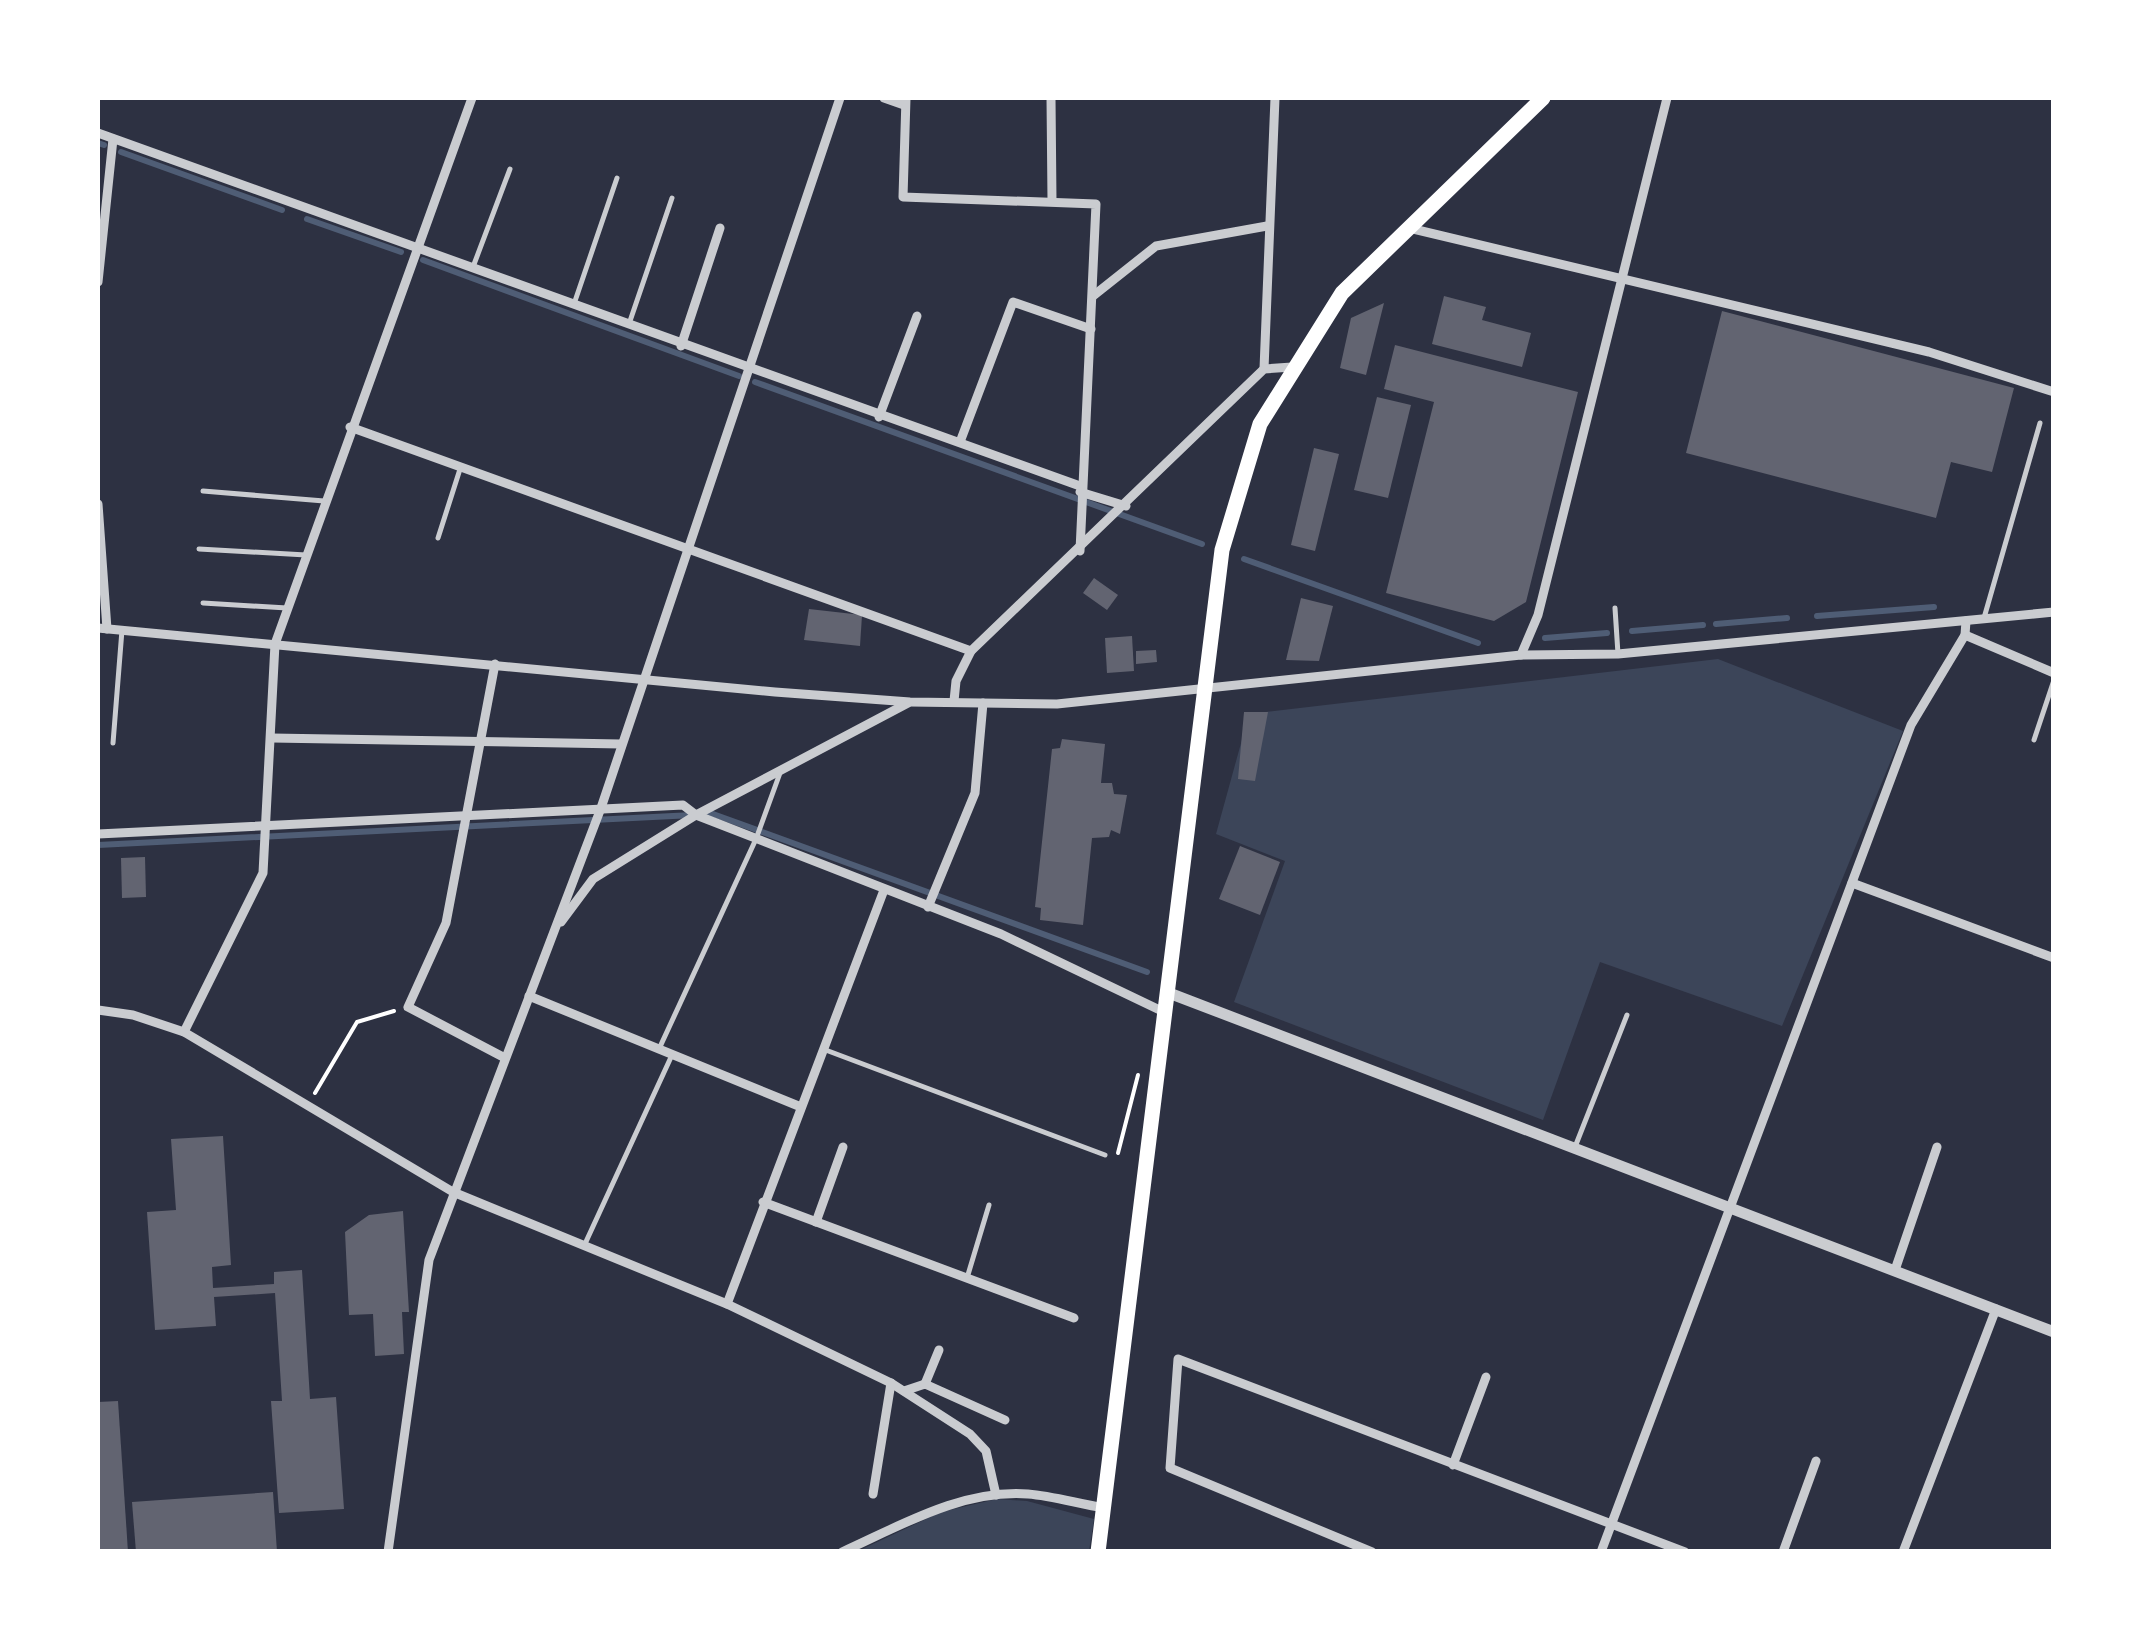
<svg xmlns="http://www.w3.org/2000/svg" width="2151" height="1649" viewBox="0 0 2151 1649" font-family="Arial,sans-serif">
<style>
.green{fill:#3c4559}
.lines{fill:none;stroke-linecap:round;stroke-linejoin:round}
.stream{stroke:#4f5d75;stroke-width:6}
.building{fill:#626471}
.path{stroke:#fff;stroke-width:4}
.service{stroke:#caccd0;stroke-width:5}
.minor{stroke:#caccd0;stroke-width:9}
.tertiary{stroke:#caccd0;stroke-width:11}
.primary{stroke:#fff;stroke-width:15}
</style>
<rect width="100%" height="100%" fill="#2d3142"/>
<g class="green">
<polygon points="1718,659 1903,731 1782,1026 1600,962 1543,1120 1234,1002 1285,861 1216,834 1249,714"/>
<polygon points="997,1499 1027,1501 1094,1519 1089,1551 856,1552 941,1512"/>
</g>
<g class="lines">
<g class="stream">
<polyline points="98,143 104,145"/>
<polyline points="121,152 282,210"/>
<polyline points="307,219 401,252"/>
<polyline points="423,260 739,376"/>
<polyline points="755,382 1202,544"/>
<polyline points="1244,559 1478,643"/>
<polyline points="1817,616 1934,607"/>
<polyline points="1716,624 1787,618"/>
<polyline points="1632,631 1703,625"/>
<polyline points="1545,638 1607,633"/>
<polyline points="98,845 713,814 1147,972"/>
</g>
</g>
<g class="building">
<polygon points="1444,296 1486,307 1482,320 1531,333 1522,367 1432,344"/>
<polygon points="1384,303 1366,375 1340,368 1351,318"/>
<polygon points="1722,311 2014,388 1992,472 1951,462 1936,518 1686,453"/>
<polygon points="1395,345 1578,392 1526,602 1494,621 1386,593 1434,402 1384,389"/>
<polygon points="1377,397 1411,405 1388,498 1354,490"/>
<polygon points="1314,448 1339,454 1315,551 1291,545"/>
<polygon points="1094,578 1118,595 1107,610 1083,593"/>
<polygon points="1301,598 1333,606 1319,661 1286,660"/>
<polygon points="809,609 862,615 860,646 804,640"/>
<polygon points="1132,636 1134,671 1107,673 1105,638"/>
<polygon points="1156,650 1157,662 1136,664 1136,651"/>
<polygon points="1244,712 1268,712 1255,781 1238,779"/>
<polygon points="1062,739 1105,744 1101,783 1112,783 1114,794 1127,795 1120,834 1111,830 1109,837 1092,838 1083,925 1040,920 1041,908 1035,907 1052,749 1060,748"/>
<polygon points="1240,846 1280,862 1260,915 1219,899"/>
<polygon points="145,857 146,897 122,898 121,858"/>
<polygon points="223,1136 231,1265 212,1267 213,1288 274,1284 274,1272 302,1270 310,1399 336,1397 344,1509 279,1513 271,1401 282,1401 275,1293 214,1297 216,1326 155,1330 147,1212 176,1210 171,1139"/>
<polygon points="403,1211 409,1312 402,1312 404,1354 375,1356 373,1314 349,1315 345,1232 369,1215"/>
<polygon points="118,1401 128,1552 98,1552 98,1402"/>
<polygon points="273,1492 277,1552 136,1552 132,1502"/>
</g>
<g class="lines">
<g class="path">
<polyline points="315,1093 357,1022 394,1011"/>
<polyline points="1118,1153 1138,1075"/>
</g>
<g class="service">
<polyline points="473,267 510,169"/>
<polyline points="574,304 617,178"/>
<polyline points="629,324 672,198"/>
<polyline points="203,491 324,501"/>
<polyline points="438,538 461,466"/>
<polyline points="199,549 306,555"/>
<polyline points="203,603 287,608"/>
<polyline points="1615,608 1618,654"/>
<polyline points="1984,618 2040,423"/>
<polyline points="2034,740 2054,680"/>
<polyline points="113,743 122,630"/>
<polyline points="659,1049 756,839 780,773"/>
<polyline points="823,1049 1105,1155"/>
<polyline points="1575,1147 1627,1015"/>
<polyline points="584,1246 672,1055"/>
<polyline points="967,1278 989,1205"/>
</g>
<g class="minor">
<polyline points="884,98 904,105"/>
<polyline points="906,98 903,197 1096,204 1080,551"/>
<polyline points="1051,98 1052,201"/>
<polyline points="98,133 1080,486"/>
<polyline points="1409,228 1929,352 2054,392"/>
<polyline points="98,282 113,139"/>
<polyline points="1093,296 1156,246 1267,226"/>
<polyline points="681,346 720,228"/>
<polyline points="1264,369 1275,98"/>
<polyline points="879,417 917,316"/>
<polyline points="350,427 971,651"/>
<polyline points="960,442 1013,302 1091,329"/>
<polyline points="1080,492 1126,506"/>
<polyline points="98,504 107,629"/>
<polyline points="98,628 775,692 910,702 1057,704 1521,655 1618,654 2054,612"/>
<polyline points="1965,635 2054,673"/>
<polyline points="1521,655 1538,615 1667,98"/>
<polyline points="495,664 446,923 408,1007 505,1058"/>
<polyline points="954,701 956,681 971,651 1264,369 1292,367"/>
<polyline points="272,738 621,744"/>
<polyline points="98,834 683,805 696,815 1001,934 1166,1013"/>
<polyline points="1852,883 2054,958"/>
<polyline points="928,907 975,793 983,703"/>
<polyline points="561,922 593,879 696,815 908,703"/>
<polyline points="529,996 801,1107"/>
<polyline points="98,1010 133,1015 184,1032 453,1192 727,1304 891,1383 970,1434 986,1451 996,1495"/>
<polyline points="184,1032 263,873 275,644 472,98"/>
<polyline points="763,1202 1074,1318"/>
<polyline points="816,1222 843,1147"/>
<polyline points="1895,1270 1937,1147"/>
<polyline points="727,1304 884,890"/>
<polyline points="925,1384 939,1350"/>
<polyline points="904,1391 925,1384 1005,1420"/>
<polyline points="1453,1465 1486,1377"/>
<polyline points="873,1494 891,1383"/>
<polyline points="388,1552 429,1260 601,808 840,98"/>
<path d="M842,1552c58,-26 120,-63 186,-58 25,2 51,10 77,14"/>
<polyline points="1372,1552 1170,1468 1178,1359 1685,1552"/>
<polyline points="1601,1552 1911,725 1965,635 1966,621"/>
<polyline points="1783,1552 1816,1461"/>
<polyline points="1903,1552 1996,1309"/>
</g>
<polyline class="tertiary" points="1169,993 2054,1332"/>
<polyline class="primary" points="1098,1552 1222,550 1260,424 1342,293 1543,98"/>
</g>
<rect width="2151" height="1649" fill="none" stroke="#ffffff" stroke-width="200"/>
</svg>
